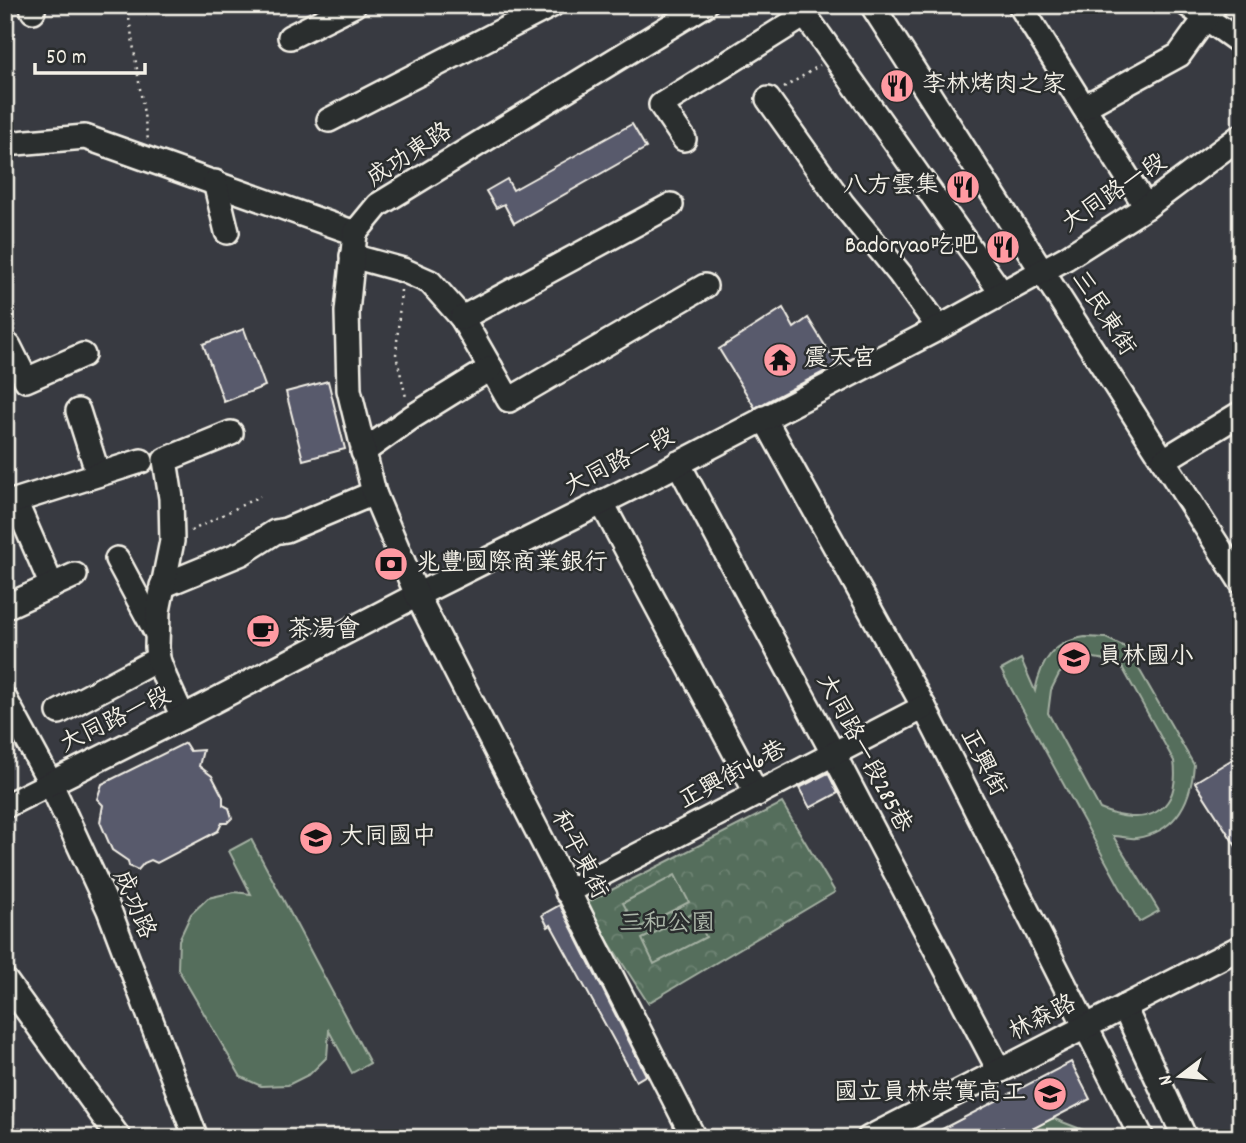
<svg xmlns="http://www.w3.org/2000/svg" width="1246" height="1143" viewBox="0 0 1246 1143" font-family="Dekko,'LXGW WenKai TC',sans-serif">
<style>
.park{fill:url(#park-crowns);stroke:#a4b0a2;stroke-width:2}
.pitch{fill:#556e5c;stroke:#a4b0a2;stroke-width:2;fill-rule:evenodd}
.building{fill:#595a6c;stroke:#f4f1e8;stroke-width:2}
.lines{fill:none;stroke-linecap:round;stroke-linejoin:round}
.minor-casing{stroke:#f4f1e8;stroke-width:28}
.path{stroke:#f4f1e8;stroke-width:2.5;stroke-dasharray:2 5;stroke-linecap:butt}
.minor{stroke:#2a2d2e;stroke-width:23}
.labels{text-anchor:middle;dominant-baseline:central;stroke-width:5;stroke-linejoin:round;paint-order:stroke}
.poi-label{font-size:24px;fill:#f4f1e8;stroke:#2a2d2e;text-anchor:start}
.street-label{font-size:24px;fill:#f4f1e8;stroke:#2a2d2e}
.park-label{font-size:24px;fill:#acb6a9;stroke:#2a2d2e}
</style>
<defs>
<pattern id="park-crowns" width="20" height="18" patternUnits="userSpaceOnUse" patternTransform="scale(1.75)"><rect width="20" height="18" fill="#556e5c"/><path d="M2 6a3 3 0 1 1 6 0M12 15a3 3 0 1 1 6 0" fill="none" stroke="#6e8373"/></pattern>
</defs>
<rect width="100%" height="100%" fill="#383a41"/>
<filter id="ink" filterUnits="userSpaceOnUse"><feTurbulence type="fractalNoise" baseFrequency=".0143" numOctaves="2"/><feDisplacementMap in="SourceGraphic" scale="14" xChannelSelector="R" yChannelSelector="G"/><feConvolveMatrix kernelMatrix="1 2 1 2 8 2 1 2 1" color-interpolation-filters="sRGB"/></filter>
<g filter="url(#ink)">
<polygon class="park" points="782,803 835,892 648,1003 584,904"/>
<g class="pitch">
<path d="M1085,637l21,1 21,10 67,117c-3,37 -18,67 -58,73 -7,1 -16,-2 -23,-2l46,75 -20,11 -138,-252 20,-11 14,32c6,-30 18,-49 50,-54zM1085,657l16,2 21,8 52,94c7,53 -30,67 -74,48l-52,-96 3,-23 8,-16 10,-10z"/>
<polygon points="251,839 370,1063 352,1073 329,1031 327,1057 310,1074 288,1085 261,1086 241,1077 178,969 179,940 191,914 208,898 234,892 251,894 229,851"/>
<polygon points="675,875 689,902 637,929 623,903"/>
<polygon points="694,913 706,937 654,964 642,939"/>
<polygon points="1052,1118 1104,1138 1013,1138"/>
</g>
<g class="building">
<polygon points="632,124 646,148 514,223 504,204 496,208 486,191 507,179 513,190"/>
<polygon points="783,308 794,328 808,318 837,365 755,408 719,349"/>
<polygon points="244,329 265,386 224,402 203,344"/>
<polygon points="328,381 345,449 303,460 286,392"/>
<polygon points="185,743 190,751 203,750 199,766 212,776 223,797 223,805 229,808 232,818 227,823 222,823 218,831 157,863 151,860 144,863 138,870 129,866 128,861 112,850 100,822 103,805 97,799 102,784"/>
<polygon points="1241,754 1241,854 1195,782"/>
<polygon points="828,773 838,793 810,808 799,788"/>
<polygon points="560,905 646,1075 636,1081 551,925 548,927 542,915"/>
<polygon points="1071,1062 1090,1099 1015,1138 1008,1138 1003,1128 985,1138 925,1138"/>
</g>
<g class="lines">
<g class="minor-casing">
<g id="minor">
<polyline points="32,5 33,11"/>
<polyline points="798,5 1001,292"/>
<polyline points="872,5 1241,582"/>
<polyline points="1020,5 1146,207"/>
<polyline points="1188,5 1241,43"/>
<polyline points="290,37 354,5"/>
<polyline points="768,99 842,203 900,274 939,328"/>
<polyline points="1084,107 1179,55 1215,5"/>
<polyline points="329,120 552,5"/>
<polyline points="684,139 661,105 805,15"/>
<polyline points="5,144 85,137 355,233"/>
<polyline points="215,182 227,232"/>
<polyline points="352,256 403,270 430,282 462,318 509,400 705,286"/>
<polyline points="462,318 671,205"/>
<polyline points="5,348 9,346 26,380 83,355"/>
<polyline points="78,411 98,474"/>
<polyline points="764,418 924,707 1142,1138"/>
<polyline points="363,452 412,417 491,368"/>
<polyline points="1164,460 1241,413"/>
<polyline points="678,463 833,753 999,1070"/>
<polyline points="15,501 52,586"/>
<polyline points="602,503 757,794"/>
<polyline points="5,504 141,461"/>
<polyline points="117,559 156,632"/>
<polyline points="162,586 242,553 275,532 286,530 374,493"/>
<polyline points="5,607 75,575"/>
<polyline points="5,699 50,782 109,910 196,1138"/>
<polyline points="59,712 158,659"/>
<polyline points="183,717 165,678 158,659 157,647 158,611 172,541 171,498 165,460 231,433"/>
<polyline points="5,806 183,717 417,595 647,480 939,328 1066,258 1146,207 1241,136"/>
<polyline points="567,892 924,707"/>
<polyline points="5,980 119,1138"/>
<polyline points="1124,1007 1185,1138"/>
<polyline points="694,1138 417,595 374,493 349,390 347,312 355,233 378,205 705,5"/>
<polyline points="869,1138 1241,947"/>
</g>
</g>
<g class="path">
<polyline points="127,5 148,140"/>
<polyline points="784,88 820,65"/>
<polyline points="401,290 396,355 406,397"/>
<polyline points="191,531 260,496"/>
</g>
<use href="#minor" class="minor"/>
</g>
</g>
<defs>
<g id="restaurant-disc" transform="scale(1.75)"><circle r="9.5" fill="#ff9aa2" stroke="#2a2d2e"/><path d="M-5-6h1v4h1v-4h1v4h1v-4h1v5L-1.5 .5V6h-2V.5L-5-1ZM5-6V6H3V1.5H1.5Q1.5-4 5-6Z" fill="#111"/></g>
<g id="temple-disc" transform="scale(1.75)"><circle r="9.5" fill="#ff9aa2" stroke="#2a2d2e"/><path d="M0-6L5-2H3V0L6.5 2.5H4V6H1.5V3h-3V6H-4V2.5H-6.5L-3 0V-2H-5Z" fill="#111"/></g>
<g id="bank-disc" transform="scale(1.75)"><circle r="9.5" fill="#ff9aa2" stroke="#2a2d2e"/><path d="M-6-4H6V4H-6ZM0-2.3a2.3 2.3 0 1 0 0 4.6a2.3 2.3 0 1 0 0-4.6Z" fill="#111"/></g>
<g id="cafe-disc" transform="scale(1.75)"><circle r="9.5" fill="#ff9aa2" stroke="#2a2d2e"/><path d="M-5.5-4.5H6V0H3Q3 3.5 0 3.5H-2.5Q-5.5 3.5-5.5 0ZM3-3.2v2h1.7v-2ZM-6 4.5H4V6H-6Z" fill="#111"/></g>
<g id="school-disc" transform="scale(1.75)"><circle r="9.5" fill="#ff9aa2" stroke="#2a2d2e"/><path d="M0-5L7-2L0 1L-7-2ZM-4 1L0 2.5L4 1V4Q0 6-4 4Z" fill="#111"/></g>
</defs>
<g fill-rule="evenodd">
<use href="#restaurant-disc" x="897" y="86"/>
<use href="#restaurant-disc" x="963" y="187"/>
<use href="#restaurant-disc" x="1003" y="247"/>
<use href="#temple-disc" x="780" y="360"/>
<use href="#bank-disc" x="391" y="564"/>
<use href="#cafe-disc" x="263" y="631"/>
<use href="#school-disc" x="1074" y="658"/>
<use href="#school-disc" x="316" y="838"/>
<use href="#school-disc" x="1050" y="1094"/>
</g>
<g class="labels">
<g class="poi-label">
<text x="922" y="86">李林烤肉之家</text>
<text x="939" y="187" text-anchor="end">八方雲集</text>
<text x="978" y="247" text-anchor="end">Badoryao吃吧</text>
<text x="804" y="360">震天宮</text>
<text x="416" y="564">兆豐國際商業銀行</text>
<text x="288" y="631">茶湯會</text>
<text x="1098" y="658">員林國小</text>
<text x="340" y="838">大同國中</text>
<text x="1026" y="1094" text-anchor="end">國立員林崇實高工</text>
</g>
<g class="street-label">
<text transform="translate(410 156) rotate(-33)">成功東路</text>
<text transform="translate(1115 194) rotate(-34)">大同路一段</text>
<text transform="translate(1102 314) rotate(57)">三民東街</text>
<text transform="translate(620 463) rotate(-27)">大同路一段</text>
<text transform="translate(116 721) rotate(-26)">大同路一段</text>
<text transform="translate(863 754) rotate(62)">大同路一段285巷</text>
<text transform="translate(982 763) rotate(63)">正興街</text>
<text transform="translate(733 776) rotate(-28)">正興街46巷</text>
<text transform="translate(578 855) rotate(63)">和平東街</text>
<text transform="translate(133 905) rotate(67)">成功路</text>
<text transform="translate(1043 1019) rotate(-27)">林森路</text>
</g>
<g class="park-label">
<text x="667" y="925">三和公園</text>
</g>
</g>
<rect width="1246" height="1143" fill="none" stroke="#2a2d2e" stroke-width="28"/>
<rect x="14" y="14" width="1218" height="1115" fill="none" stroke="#f4f1e8" stroke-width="2.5" filter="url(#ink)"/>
<g transform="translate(1180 1076) rotate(254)" stroke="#2a2d2e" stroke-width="5" paint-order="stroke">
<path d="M0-5L12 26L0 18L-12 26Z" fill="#f4f1e8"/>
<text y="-10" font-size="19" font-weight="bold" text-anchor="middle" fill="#f4f1e8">N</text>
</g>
<path d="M35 63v10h110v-10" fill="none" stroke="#f4f1e8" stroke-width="3.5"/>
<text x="46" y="63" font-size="21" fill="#f4f1e8" stroke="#2a2d2e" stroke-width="5" paint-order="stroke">50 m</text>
</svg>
